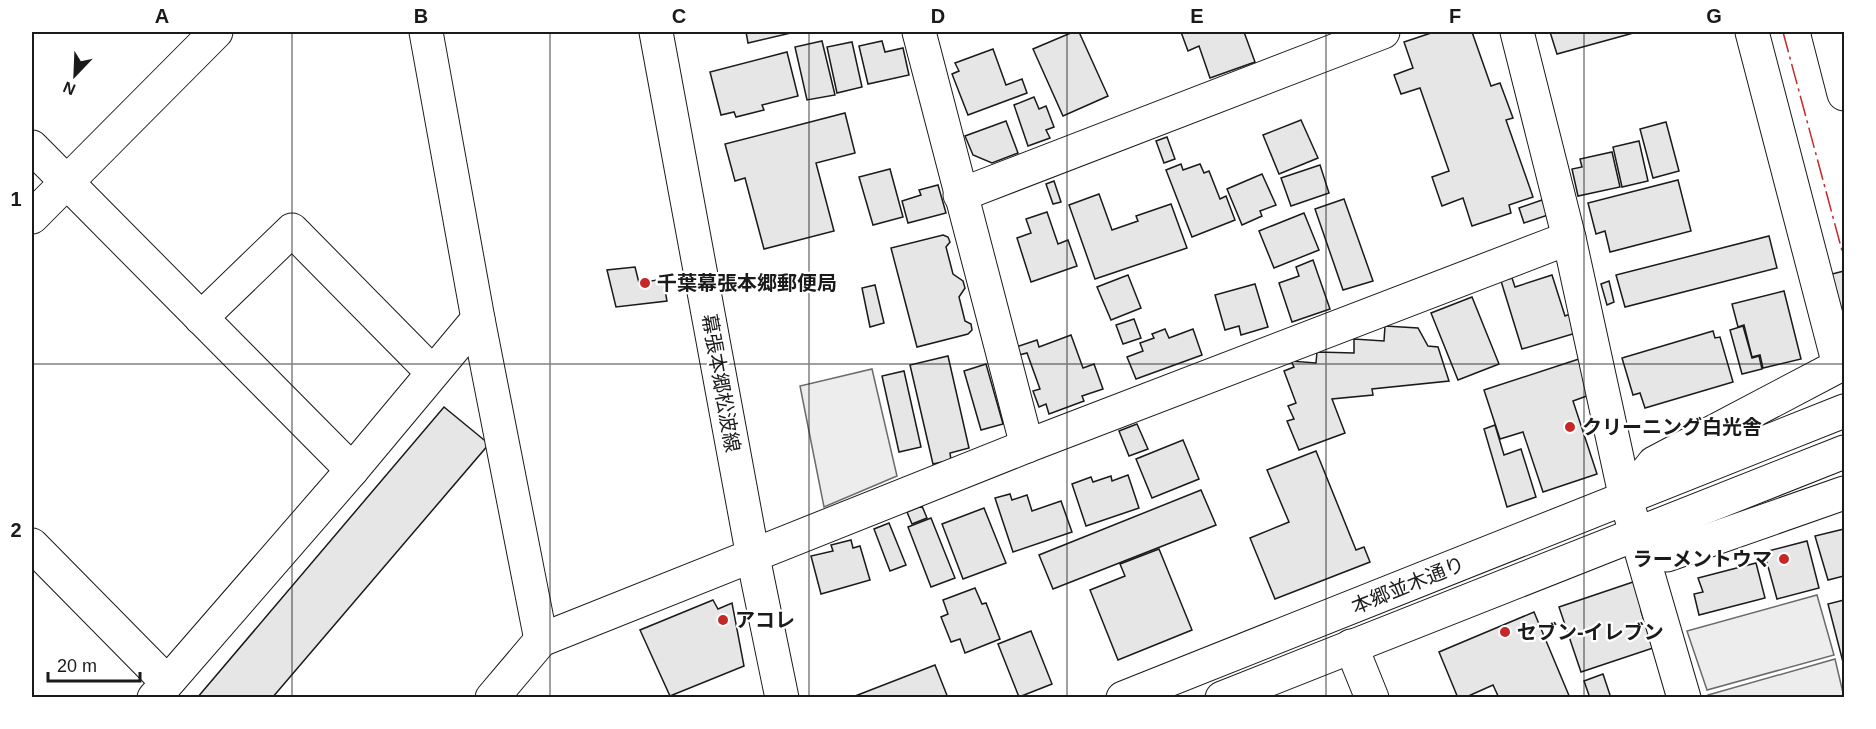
<svg xmlns="http://www.w3.org/2000/svg" width="1876" height="729" viewBox="0 0 1876 729" font-family="Helvetica,'Noto Sans JP',sans-serif">
<style>
.parking{fill:#ededed;stroke:#6a6a6a;stroke-width:1.5}
.building{fill:#e6e6e6;stroke:#1a1a1a;stroke-width:1.5}
.lines{fill:none;stroke-linecap:round;stroke-linejoin:round}
.minor-casing{stroke:#1a1a1a;stroke-width:35}
.minor{stroke:#fff;stroke-width:33}
.power{stroke:#c62828;stroke-width:1.5;stroke-dasharray:21 4.5 3 4.5;stroke-linecap:butt}
.grid{fill:none;stroke:#1a1a1a;stroke-width:1.5;stroke-opacity:0.55}
.poi-dot{fill:#c62828;stroke:#fff;stroke-width:2}
.labels{text-anchor:middle;dominant-baseline:central;stroke-width:4.5;stroke-linejoin:round;paint-order:stroke}
.poi-label{font-size:20px;font-weight:bold;fill:#1a1a1a;stroke:#fff;text-anchor:start}
.street-label{font-size:20px;fill:#1a1a1a;stroke:#fff}
.neatline{fill:none;stroke:#1a1a1a;stroke-width:2}
.grid-label{font-size:20px;text-anchor:middle;font-weight:bold;fill:#1a1a1a}
</style>
<rect width="100%" height="100%" fill="#fff"/>
<g class="parking">
<polygon points="872,369 897,476 824,507 800,386"/>
<polygon points="1817,595 1834,655 1707,690 1687,631"/>
<polygon points="1835,659 1844,697 1709,697 1708,695"/>
</g>
<g class="building">
<polygon points="746,32 791,32 791,33 748,43"/>
<polygon points="1073,32 1079,32 1108,96 1063,116 1033,49"/>
<polygon points="1181,32 1244,32 1255,62 1210,78 1199,46 1188,51"/>
<polygon points="1434,32 1472,32 1491,86 1500,83 1513,118 1506,120 1533,197 1509,205 1511,213 1472,226 1463,198 1442,206 1432,177 1449,171 1420,88 1401,94 1394,75 1413,68 1404,42"/>
<polygon points="1550,32 1637,32 1557,54"/>
<polygon points="822,41 835,95 807,100 795,47"/>
<polygon points="882,41 885,52 903,48 909,75 868,84 859,46"/>
<polygon points="852,42 862,87 837,93 827,47"/>
<polygon points="993,49 1006,85 1022,79 1027,93 968,115 952,74 959,71 955,63"/>
<polygon points="787,52 798,96 762,105 764,110 736,117 734,112 721,115 710,72"/>
<polygon points="1034,97 1039,109 1046,106 1054,127 1046,130 1050,138 1028,146 1014,105"/>
<polygon points="845,113 855,153 816,163 834,231 764,249 745,178 735,181 725,144"/>
<polygon points="1301,120 1318,158 1279,174 1263,135"/>
<polygon points="1006,121 1018,153 992,163 973,155 965,136"/>
<polygon points="1666,122 1679,171 1653,178 1640,129"/>
<polygon points="1167,137 1175,159 1164,163 1156,141"/>
<polygon points="1639,141 1648,181 1622,187 1613,147"/>
<polygon points="1612,152 1620,187 1578,196 1572,169 1582,167 1580,159"/>
<polygon points="1181,164 1183,170 1200,164 1204,173 1209,171 1220,199 1226,196 1235,220 1192,237 1166,170"/>
<polygon points="1320,165 1329,193 1291,206 1281,178"/>
<polygon points="890,169 903,217 873,225 859,177"/>
<polygon points="1262,174 1276,205 1260,211 1262,216 1242,225 1227,189"/>
<polygon points="1678,180 1691,231 1610,252 1605,231 1596,234 1588,203"/>
<polygon points="1054,181 1061,202 1053,204 1046,184"/>
<polygon points="938,185 946,213 908,223 902,201 921,195 919,190"/>
<polygon points="1099,194 1112,230 1138,221 1136,216 1171,204 1187,248 1095,279 1069,205"/>
<polygon points="1344,199 1373,281 1343,290 1315,209"/>
<polygon points="1542,200 1548,215 1524,223 1519,208"/>
<polygon points="1047,212 1058,244 1068,240 1077,266 1031,282 1017,238 1031,233 1026,219"/>
<polygon points="1304,213 1319,250 1274,268 1259,231"/>
<polygon points="943,235 948,237 950,242 946,247 953,274 963,281 965,288 959,297 965,321 971,324 972,330 968,334 917,347 891,248"/>
<polygon points="1769,236 1777,268 1625,307 1616,275"/>
<polygon points="1313,260 1330,309 1292,322 1279,283 1299,276 1296,267"/>
<polygon points="635,267 639,283 663,279 667,301 616,307 607,270"/>
<polygon points="1844,271 1844,331 1828,275"/>
<polygon points="1128,275 1141,308 1111,320 1097,287"/>
<polygon points="1552,275 1565,316 1570,314 1576,333 1522,349 1501,281 1512,278 1515,287"/>
<polygon points="1609,281 1614,302 1607,305 1601,284"/>
<polygon points="1255,284 1268,327 1241,335 1239,326 1225,330 1215,295"/>
<polygon points="875,285 884,323 870,327 862,288"/>
<polygon points="1784,291 1801,359 1763,368 1760,355 1752,357 1744,325 1738,327 1732,304"/>
<polygon points="1472,297 1499,364 1458,380 1431,313"/>
<polygon points="1134,319 1141,338 1123,344 1116,325"/>
<polygon points="1385,326 1418,328 1428,346 1438,347 1449,381 1372,389 1373,395 1332,399 1345,433 1299,450 1287,421 1294,419 1288,406 1296,403 1284,371 1294,367 1291,361 1316,363 1317,352 1354,353 1354,339 1384,341"/>
<polygon points="1743,326 1752,358 1759,356 1762,369 1742,374 1730,330"/>
<polygon points="1165,329 1169,338 1193,329 1202,355 1136,379 1127,357 1143,351 1140,343 1154,338 1152,334"/>
<polygon points="1713,331 1715,338 1720,337 1733,382 1645,408 1640,393 1633,395 1622,358"/>
<polygon points="1071,335 1083,368 1094,364 1103,389 1082,396 1084,401 1049,414 1046,404 1039,407 1033,391 1040,389 1027,353 1019,355 1016,347 1037,340 1039,347"/>
<polygon points="948,356 969,448 950,453 951,460 933,464 910,365"/>
<polygon points="1582,358 1595,393 1573,401 1597,474 1543,492 1523,432 1500,439 1484,390"/>
<polygon points="986,364 1003,424 981,430 964,371"/>
<polygon points="904,371 921,447 899,452 882,376"/>
<polygon points="444,407 489,444 272,698 197,698"/>
<polygon points="1137,424 1148,449 1129,456 1119,431"/>
<polygon points="1495,425 1504,455 1521,449 1536,497 1507,507 1484,429"/>
<polygon points="1183,440 1199,479 1152,498 1136,459"/>
<polygon points="1316,451 1356,550 1364,547 1370,562 1275,599 1250,538 1289,522 1267,470"/>
<polygon points="1128,475 1139,508 1086,526 1072,484 1091,477 1093,482 1111,476 1112,481"/>
<polygon points="1201,490 1216,525 1053,589 1039,555"/>
<polygon points="1010,494 1012,500 1027,495 1032,511 1061,501 1072,532 1013,552 995,498"/>
<polygon points="922,506 927,518 912,524 907,512"/>
<polygon points="984,508 1006,563 963,579 942,524"/>
<polygon points="931,518 955,578 931,587 908,527"/>
<polygon points="889,523 906,565 890,571 874,529"/>
<polygon points="1844,529 1844,576 1828,580 1815,536"/>
<polygon points="851,540 853,548 860,546 870,580 821,594 811,556 833,551 831,545"/>
<polygon points="1807,541 1819,588 1777,599 1764,552"/>
<polygon points="1159,549 1192,630 1118,660 1090,590 1125,576 1120,564"/>
<polygon points="1756,563 1765,598 1699,615 1694,594 1703,592 1698,578"/>
<polygon points="1636,581 1645,610 1641,611 1653,648 1581,672 1559,607"/>
<polygon points="975,588 982,604 986,603 1000,639 965,653 960,639 951,642 941,617 948,614 943,600"/>
<polygon points="713,600 718,609 732,603 744,666 670,696 640,630"/>
<polygon points="1844,600 1844,666 1828,604"/>
<polygon points="1534,612 1570,698 1499,698 1493,685 1464,698 1458,698 1439,652"/>
<polygon points="1031,631 1052,684 1019,697 998,644"/>
<polygon points="935,665 948,698 850,698"/>
<polygon points="1603,674 1611,698 1590,698 1584,681"/>
</g>
<g class="lines">
<g class="minor-casing">
<g id="minor">
<polyline points="426,32 478,319 541,640"/>
<polyline points="656,32 753,557 782,698"/>
<polyline points="919,32 1027,446"/>
<polyline points="1517,32 1569,238 1626,499 1684,698"/>
<polyline points="1752,32 1839,365"/>
<polyline points="1828,32 1844,94"/>
<polyline points="32,147 352,470"/>
<polyline points="960,195 1383,32"/>
<polyline points="32,217 216,32"/>
<polyline points="201,318 292,230 432,372"/>
<polyline points="1631,492 1654,463 1844,363"/>
<polyline points="1637,534 1667,555 1844,493"/>
<polyline points="32,545 167,682"/>
<polyline points="1351,646 1372,698"/>
<polyline points="154,698 352,470 478,319"/>
<polyline points="492,698 541,640 1027,446 1569,238"/>
<polyline points="1123,698 1844,411"/>
<polyline points="1222,698 1844,452"/>
</g>
</g>
<use href="#minor" class="minor"/>
<polyline class="power" points="1783,32 1844,258"/>
</g>
<path class="grid" d="M292,32v666M550,32v666M809,32v666M1067,32v666M1326,32v666M1584,32v666M32,364h1812"/>
<g class="poi-dot">
<circle cx="645" cy="283" r="6"/>
<circle cx="1570" cy="427" r="6"/>
<circle cx="1784" cy="559" r="6"/>
<circle cx="723" cy="620" r="6"/>
<circle cx="1505" cy="632" r="6"/>
</g>
<g class="labels">
<g class="poi-label">
<text x="657" y="283">千葉幕張本郷郵便局</text>
<text x="1582" y="427">クリーニング白光舎</text>
<text x="1772" y="559" text-anchor="end">ラーメントウマ</text>
<text x="735" y="620">アコレ</text>
<text x="1517" y="632">セブン-イレブン</text>
</g>
<g class="street-label">
<text transform="translate(721 383) rotate(80)">幕張本郷松波線</text>
<text transform="translate(1408 585) rotate(-22)">本郷並木通り</text>
</g>
</g>
<rect width="1876" height="729" fill="none" stroke="#ffffff" stroke-width="66"/>
<g transform="translate(75 75) rotate(203)" stroke="#ffffff" stroke-width="4.5" paint-order="stroke">
<path d="M0-4.5L10 22L0 15L-10 22Z" fill="#1a1a1a"/>
<text y="-9" font-size="16" font-weight="bold" text-anchor="middle" fill="#1a1a1a">N</text>
</g>
<path d="M48 672v9h92v-9" fill="none" stroke="#1a1a1a" stroke-width="3"/>
<text x="57" y="672" font-size="18" fill="#1a1a1a" stroke="#ffffff" stroke-width="4.5" paint-order="stroke">20 m</text>
<rect x="33" y="33" width="1810" height="663" class="neatline"/>
<g class="grid-label">
<text x="162" y="23">A</text>
<text x="421" y="23">B</text>
<text x="679" y="23">C</text>
<text x="938" y="23">D</text>
<text x="1197" y="23">E</text>
<text x="1455" y="23">F</text>
<text x="1714" y="23">G</text>
<text x="16" y="206">1</text>
<text x="16" y="537">2</text>
</g>
</svg>
